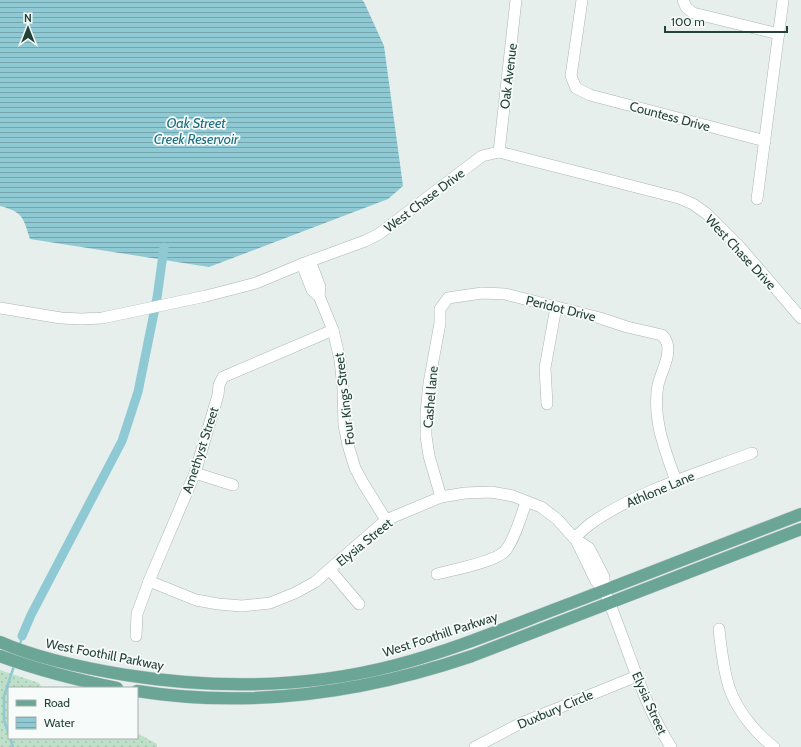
<svg xmlns="http://www.w3.org/2000/svg" width="801" height="747" viewBox="0 0 801 747" font-family="Cabin,sans-serif">
<style>
.grass{fill:url(#grass-dots)}
.water{fill:url(#water-rules)}
.lines{fill:none;stroke-linecap:round;stroke-linejoin:round}
.stream{stroke:#8ec9d4;stroke-width:2.5}
.canal{stroke:#8ec9d4;stroke-width:9}
.minor-casing{stroke:#a8b8b2;stroke-width:12}
.major-casing{stroke:#c2cac8;stroke-width:13}
.minor{stroke:#fff;stroke-width:11}
.major{stroke:#6aa596;stroke-width:12}
.labels{text-anchor:middle;dominant-baseline:central;stroke-width:3.5;stroke-linejoin:round;paint-order:stroke}
.street-label{font-size:13px;fill:#24423a;stroke:#f7fbf9}
.water-label{font-size:14px;font-style:italic;fill:#1c6f80;stroke:#f7fbf9}
</style>
<defs>
<pattern id="grass-dots" width="8" height="8" patternUnits="userSpaceOnUse"><rect width="8" height="8" fill="#bfe0c8"/><path d="M2 2h.1M6 6h.1" fill="none" stroke="#a4c1ad" stroke-width="1.8" stroke-linecap="round"/></pattern>
<pattern id="water-rules" width="6" height="5" patternUnits="userSpaceOnUse"><rect width="6" height="5" fill="#8ec9d4"/><path d="M0 2.5h6" fill="none" stroke="#74a5ad"/></pattern>
</defs>
<rect width="100%" height="100%" fill="#e6efeb"/>
<polygon class="grass" points="0,670 39,683 42,688 9,688 9,738 137,738 137,733 157,744 157,747 0,747"/>
<path class="water" d="M0,0h362l2,2 20,44 19,140 -15,13 -179,68 -179,-28c-7,-22 -7,-27 -30,-33z"/>
<g class="lines">
<g class="stream">
<polyline points="20,645 22,636"/>
<polyline points="9,735 4,720 4,696 14,666"/>
<polyline points="10,738 13,747"/>
</g>
<polyline class="canal" points="22,636 31,615 122,441 138,392 157,298 164,247"/>
<g class="minor-casing">
<g id="minor">
<polyline points="582,0 571,76 576,88 590,95 765,141"/>
<polyline points="683,0 686,7 693,13 779,34"/>
<polyline points="499,152 516,0"/>
<polyline points="757,199 783,0"/>
<polyline points="310,261 320,287 319,296 333,330 340,360 343,388 344,425 348,445 355,468 363,483 386,520"/>
<polyline points="302,264 312,290 319,296"/>
<polyline points="0,308 61,318 81,319 102,318 206,296 256,283 302,264 365,241 379,234 482,156 499,152 679,198 693,204 707,214 739,246 801,318"/>
<polyline points="547,404 545,368 556,307"/>
<polyline points="195,473 233,485"/>
<path d="M441,497l-12,-41 -3,-20v-23l3,-30 11,-60v-14l8,-11 34,-5 23,1 95,24 27,9 35,8c2,2 4,5 5,8 4,13 -6,29 -9,42 -6,34 7,65 18,96"/>
<path d="M574,538c6,-5 11,-10 16,-14 47,-33 109,-51 162,-71"/>
<path d="M577,542l19,39 8,9c23,52 36,109 67,157"/>
<polyline points="330,570 359,604"/>
<path d="M437,574c15,-4 57,-12 67,-22 9,-8 18,-38 22,-50"/>
<polyline points="149,581 196,600 218,604 242,606 270,603 295,593 315,582 386,520 441,497 465,493 491,492 513,496 541,507 557,519 574,538 589,548 604,577 604,590"/>
<path d="M719,629c2,19 4,39 10,58 7,22 27,47 45,60"/>
<polyline points="136,636 137,614 149,581 195,473 218,395 219,385 223,377 333,330"/>
<polyline points="475,747 519,724 637,676"/>
</g>
</g>
<g class="major-casing">
<g id="major">
<path d="M0,642c39,17 83,26 126,33 89,14 182,13 270,-10 61,-16 119,-41 178,-63 76,-29 151,-59 227,-88"/>
<path d="M0,656c38,14 77,24 117,32"/>
<path d="M137,691c114,18 226,2 335,-35l329,-127"/>
</g>
</g>
<use href="#minor" class="minor"/>
<use href="#major" class="major"/>
</g>
<g class="labels">
<g class="street-label">
<text transform="translate(508 76) rotate(-83)">Oak Avenue</text>
<text transform="translate(670 116) rotate(15)">Countess Drive</text>
<text transform="translate(424 200) rotate(-37)">West Chase Drive</text>
<text transform="translate(741 252) rotate(47)">West Chase Drive</text>
<text transform="translate(561 308) rotate(14)">Peridot Drive</text>
<text transform="translate(430 397) rotate(-85)">Cashel lane</text>
<text transform="translate(344 399) rotate(-97)">Four Kings Street</text>
<text transform="translate(200 450) rotate(-72)">Amethyst Street</text>
<text transform="translate(660 489) rotate(-23)">Athlone Lane</text>
<text transform="translate(364 542) rotate(-39)">Elysia Street</text>
<text transform="translate(440 634) rotate(-18)">West Foothill Parkway</text>
<text transform="translate(105 654) rotate(11)">West Foothill Parkway</text>
<text transform="translate(650 703) rotate(66)">Elysia Street</text>
<text transform="translate(555 709) rotate(-23)">Duxbury Circle</text>
</g>
<g class="water-label">
<text x="196" y="123">Oak Street<tspan x="196" dy="16">Creek Reservoir</tspan></text>
</g>
</g>
<rect x="8" y="687" width="130" height="52" fill="#f7fbf9" stroke="#a3b1ad"/>
<rect x="16" y="700" width="20" height="6" fill="#6aa596" stroke="#a3b1ad"/>
<text x="44" y="707" font-size="12" fill="#24423a">Road</text>
<rect x="16" y="717" width="20" height="12" fill="url(#water-rules)" stroke="#a3b1ad"/>
<text x="44" y="727" font-size="12" fill="#24423a">Water</text>
<g transform="translate(28 28)" stroke="#f7fbf9" stroke-width="3" paint-order="stroke">
<path d="M0-3L7 15L0 10L-7 15Z" fill="#24423a"/>
<text y="-6" font-size="11" font-weight="bold" text-anchor="middle" fill="#24423a">N</text>
</g>
<path d="M665 26v6h122v-6" fill="none" stroke="#24423a" stroke-width="2"/>
<text x="671" y="26" font-size="12" fill="#24423a" stroke="#f7fbf9" stroke-width="3" paint-order="stroke">100 m</text>
</svg>
